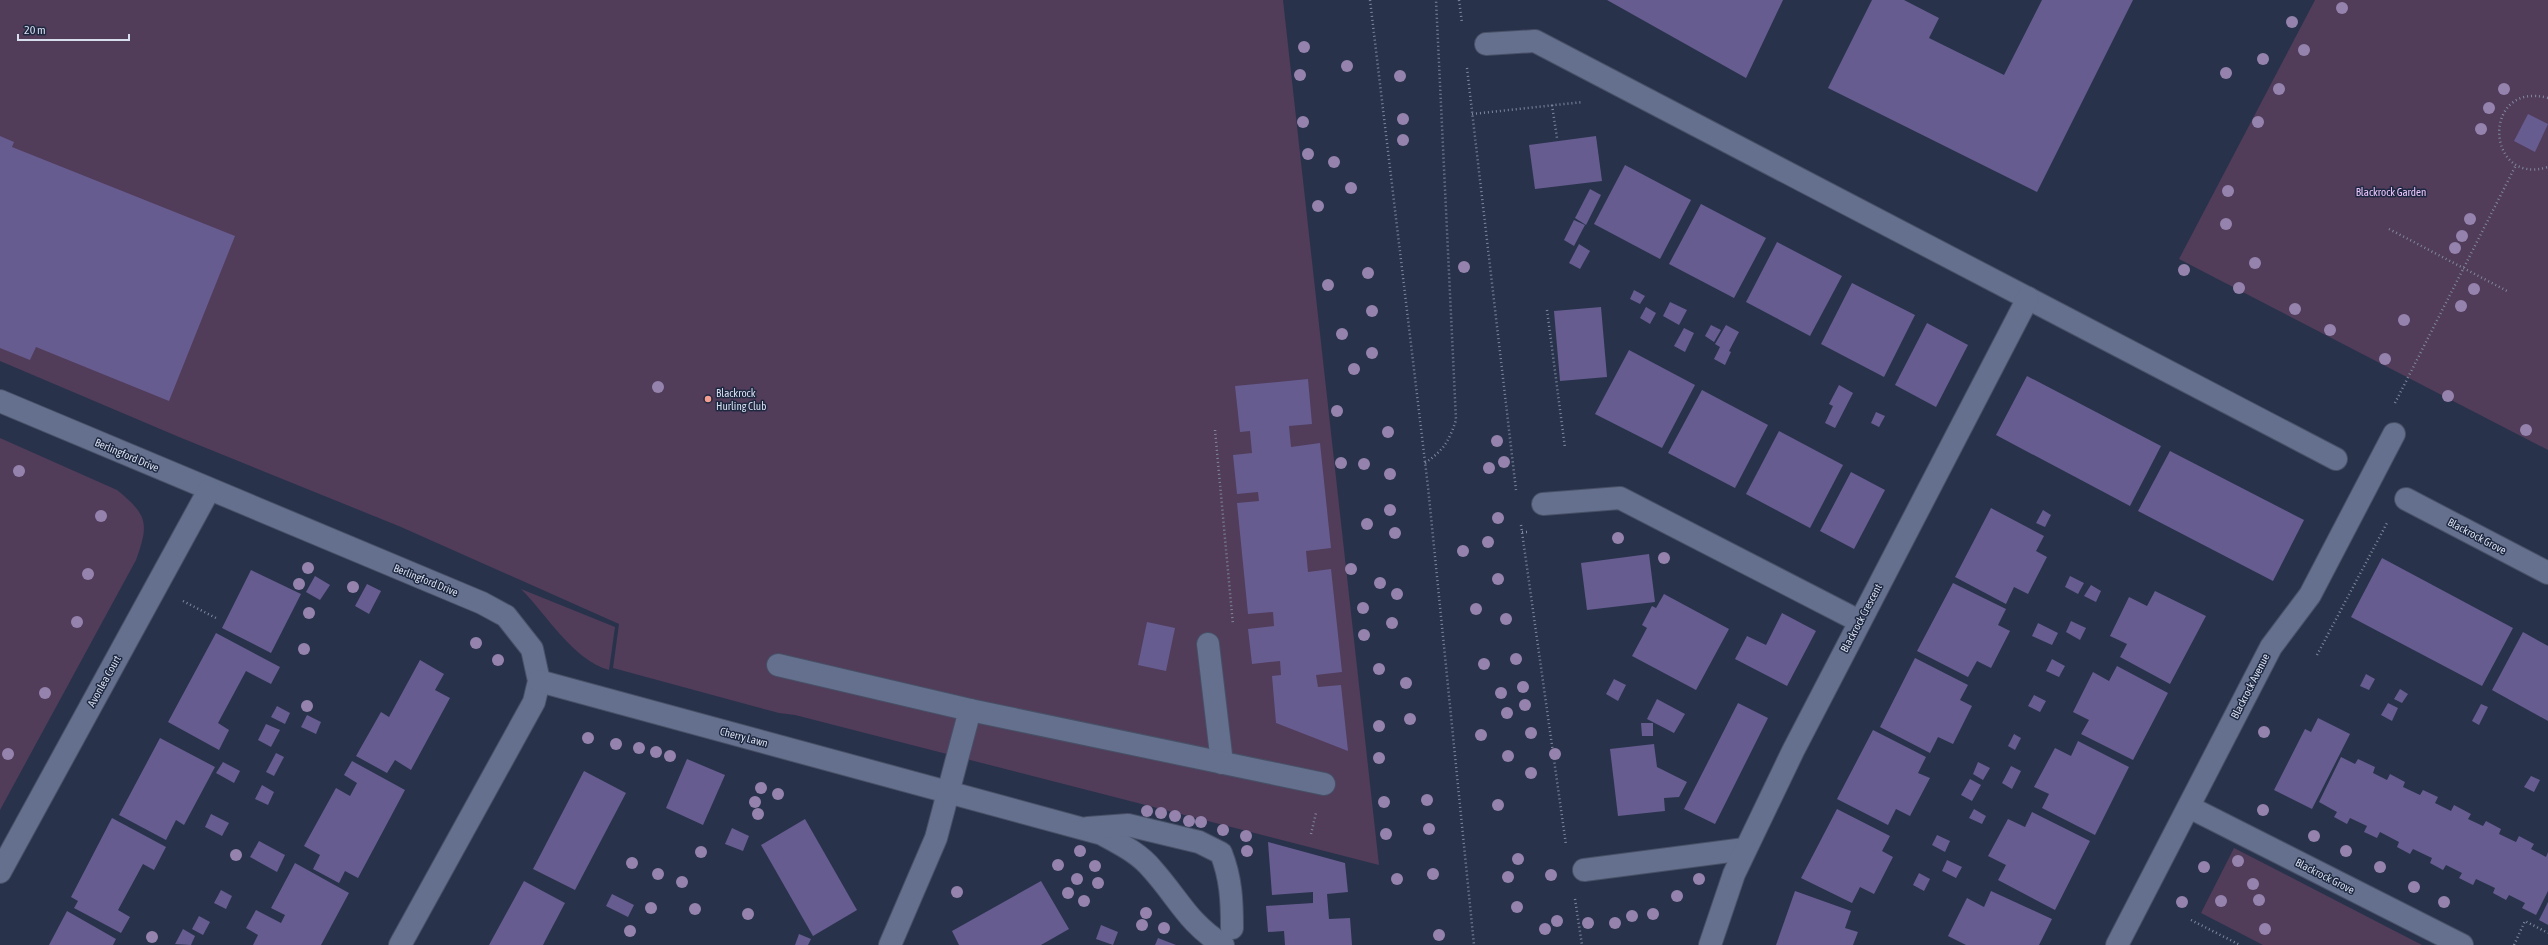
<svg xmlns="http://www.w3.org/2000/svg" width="2548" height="945" viewBox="0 0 2548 945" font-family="'Asap Condensed',sans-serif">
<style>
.green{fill:#513c5a}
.building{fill:#665c90}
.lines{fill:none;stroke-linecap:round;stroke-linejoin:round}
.minor-casing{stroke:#485066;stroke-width:24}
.path{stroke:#7f889d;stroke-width:2.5;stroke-dasharray:1 3;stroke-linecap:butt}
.minor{stroke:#64708d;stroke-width:22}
.tree{fill:#9583ad}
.poi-dot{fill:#f59d8e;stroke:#1e2841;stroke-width:1.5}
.labels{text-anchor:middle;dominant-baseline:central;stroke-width:3;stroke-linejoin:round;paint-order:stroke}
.park-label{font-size:11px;fill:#eec5fe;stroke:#1e2841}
.poi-label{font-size:11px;fill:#d7dfef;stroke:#1e2841;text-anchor:start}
.street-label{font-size:11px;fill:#d7dfef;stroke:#1e2841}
</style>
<rect width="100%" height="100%" fill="#28324b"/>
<g class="green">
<polygon points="0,0 1283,0 1379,865 795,715 779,713 613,668 619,624 401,527 179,437 0,361"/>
<polygon points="2315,0 2548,0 2548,450 2179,259"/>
<path d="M0,438l117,52c31,25 32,34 19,70l-136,250z"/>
<path d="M521,589l94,38 -6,43c-36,-10 -62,-55 -88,-81z"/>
<polygon points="2234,848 2422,945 2263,945 2201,913"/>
</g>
<g class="building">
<polygon points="1607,0 1783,0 1746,78"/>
<polygon points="1872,0 1904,0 1939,18 1929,38 2004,75 2042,0 2133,0 2037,192 1828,88"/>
<polygon points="2528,114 2548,124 2535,152 2514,141"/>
<polygon points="0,136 14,142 12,147 235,236 169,401 36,347 30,360 0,348"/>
<polygon points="1596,136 1602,181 1535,189 1529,145"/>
<polygon points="1625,165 1691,200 1660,259 1594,224"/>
<polygon points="1590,189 1601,195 1586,225 1575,218"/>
<polygon points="1701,204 1766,238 1734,298 1669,264"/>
<polygon points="1574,220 1585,225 1574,246 1564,240"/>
<polygon points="1777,242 1842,276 1810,336 1746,302"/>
<polygon points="1579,244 1590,251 1580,269 1569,263"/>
<polygon points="1852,283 1915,315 1884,377 1821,344"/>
<polygon points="1634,290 1645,296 1640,304 1630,299"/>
<polygon points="1670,302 1687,310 1679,325 1663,316"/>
<polygon points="1601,307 1607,377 1560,381 1554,311"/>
<polygon points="1646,307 1656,313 1650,324 1640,318"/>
<polygon points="1927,323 1968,345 1936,407 1895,385"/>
<polygon points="1711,325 1721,330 1714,342 1705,336"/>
<polygon points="1726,325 1739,332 1729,351 1731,352 1725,365 1714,359 1720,347 1715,344"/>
<polygon points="1684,328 1694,333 1685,352 1674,346"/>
<polygon points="1629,350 1695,385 1662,448 1595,414"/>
<polygon points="2027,376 2161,446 2130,506 1996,435"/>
<polygon points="1308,379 1312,424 1289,426 1291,447 1320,443 1331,548 1306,551 1308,572 1331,569 1342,672 1316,675 1318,687 1341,685 1348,751 1276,723 1272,676 1281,675 1280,661 1252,664 1248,629 1274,626 1273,612 1248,614 1237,503 1259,501 1258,492 1237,494 1233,455 1252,453 1250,431 1240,432 1235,386"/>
<polygon points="1839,385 1853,393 1835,428 1825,423 1833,406 1829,404"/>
<polygon points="1702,390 1768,425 1735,488 1668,453"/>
<polygon points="1876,412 1885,416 1879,427 1871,423"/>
<polygon points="1779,431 1843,465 1810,528 1746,494"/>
<polygon points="2170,451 2304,520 2273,581 2138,511"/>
<polygon points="1851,472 1885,490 1854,549 1820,531"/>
<polygon points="1991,508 2044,536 2036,551 2047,557 2028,594 2014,587 2006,604 1955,577"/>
<polygon points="2043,510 2051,515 2045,527 2036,523"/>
<polygon points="1649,554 1655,602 1587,610 1581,563"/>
<polygon points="2382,558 2513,628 2482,686 2351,617"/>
<polygon points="251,570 301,594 271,653 222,628"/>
<polygon points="315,576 330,585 320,600 306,592"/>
<polygon points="2070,576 2084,583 2078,594 2065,587"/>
<polygon points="1953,583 2006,609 1998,625 2010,631 1991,668 1977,661 1968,677 1917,651"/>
<polygon points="367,584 381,591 369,614 355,606"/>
<polygon points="2091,585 2101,591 2096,602 2084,596"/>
<polygon points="2155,591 2206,616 2170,684 2120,657 2127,644 2110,636 2129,597 2147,606"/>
<polygon points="1664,594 1729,629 1696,690 1632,656 1647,628 1642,625 1652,606 1656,608"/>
<polygon points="1782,613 1816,631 1787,686 1735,659 1747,636 1766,645"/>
<polygon points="2071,621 2086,628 2080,640 2066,632"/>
<polygon points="1147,622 1175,628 1166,671 1138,665"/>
<polygon points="2038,623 2058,633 2052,645 2032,636"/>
<polygon points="2523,632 2548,646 2548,721 2492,690"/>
<polygon points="216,633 280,667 271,684 246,671 218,723 229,730 219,750 168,722"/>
<polygon points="1915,658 1968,685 1960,700 1972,706 1953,744 1938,737 1930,753 1880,727"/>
<polygon points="2052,659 2065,666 2059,677 2046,671"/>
<polygon points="420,660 444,674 435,690 450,698 411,770 395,760 387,773 356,756 381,712 389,717"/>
<polygon points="2117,666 2168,693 2133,760 2081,734 2089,720 2073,712 2093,672 2109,681"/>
<polygon points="2366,674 2375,679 2369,690 2360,686"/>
<polygon points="1614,679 1626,685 1618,701 1606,694"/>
<polygon points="2400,689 2408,694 2402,703 2394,699"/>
<polygon points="2034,695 2046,701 2040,712 2028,706"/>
<polygon points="1657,699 1685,714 1674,733 1647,719"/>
<polygon points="1738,703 1768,718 1715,824 1684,809"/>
<polygon points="2388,703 2398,708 2392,721 2381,715"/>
<polygon points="2481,704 2488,707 2479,725 2472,721"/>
<polygon points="277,706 290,713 285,724 271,717"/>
<polygon points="307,715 321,722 316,734 301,727"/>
<polygon points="2318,718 2350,734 2312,809 2274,790 2305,729 2311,732"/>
<polygon points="1641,723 1653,723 1653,736 1642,736"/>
<polygon points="266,724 280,730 271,747 258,740"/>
<polygon points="1873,730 1926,757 1918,773 1930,778 1910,816 1896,809 1888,825 1837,799"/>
<polygon points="2014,734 2021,738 2015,750 2008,746"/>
<polygon points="160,738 215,767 184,825 176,820 166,840 119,815"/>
<polygon points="2078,741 2129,767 2095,835 2042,808 2049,794 2034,787 2055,748 2071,756"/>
<polygon points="1654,744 1657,767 1687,782 1679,797 1664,798 1665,811 1618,816 1610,749"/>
<polygon points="276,753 284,757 274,776 266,772"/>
<polygon points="2341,757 2355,764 2358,759 2375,767 2373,773 2387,780 2390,774 2405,782 2403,787 2420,795 2423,790 2438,797 2435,803 2451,811 2454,805 2471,814 2468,819 2483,826 2486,821 2501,829 2499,834 2516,842 2519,836 2534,844 2531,849 2546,857 2548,852 2548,891 2536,915 2522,908 2525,903 2509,895 2506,900 2493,893 2495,888 2476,879 2473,885 2459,878 2462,873 2446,865 2443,870 2430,863 2432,858 2413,849 2410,854 2397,847 2399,842 2380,832 2377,838 2364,832 2367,826 2350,818 2347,824 2334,817 2337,812 2319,802"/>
<polygon points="687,759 725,775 703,825 666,808"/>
<polygon points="352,761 405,790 358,878 345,871 339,883 313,869 320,855 304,846 336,788 350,796 357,783 344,775"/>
<polygon points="223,762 240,771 234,783 216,773"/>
<polygon points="1978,762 1990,768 1983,780 1973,774"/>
<polygon points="2011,766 2021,771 2012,789 2002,783"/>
<polygon points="584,771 626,793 575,890 533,869"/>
<polygon points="2531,776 2540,780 2534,792 2524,787"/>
<polygon points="1970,779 1981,785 1972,801 1961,795"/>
<polygon points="262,785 274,792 268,805 255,799"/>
<polygon points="1837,809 1890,836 1882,851 1893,857 1874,894 1860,887 1852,903 1801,878"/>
<polygon points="1974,809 1986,816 1982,824 1969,818"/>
<polygon points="2032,812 2090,841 2055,910 1998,880 2006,865 1988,856 2008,819 2025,827"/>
<polygon points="211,814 229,823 222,836 205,827"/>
<polygon points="112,818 166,847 154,870 143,864 118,910 130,917 121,933 74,908 78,901 71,897"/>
<polygon points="805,819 857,910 813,936 761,845"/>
<polygon points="732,828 749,836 743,851 725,844"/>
<polygon points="1937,835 1950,841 1945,852 1932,845"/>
<polygon points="259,841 285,855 277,872 250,857"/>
<polygon points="1268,842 1345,863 1348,892 1327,894 1329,919 1350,918 1352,945 1285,945 1284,931 1268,932 1266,906 1313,903 1313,892 1272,895"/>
<polygon points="1947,860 1962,867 1956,878 1942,871"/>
<polygon points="295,863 349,893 321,945 253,945 258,935 246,928 256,910 281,923 285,915 271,908"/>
<polygon points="1919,873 1930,879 1924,891 1913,885"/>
<polygon points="524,881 565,903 546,939 543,945 489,945"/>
<polygon points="1041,881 1069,929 1041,945 959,945 952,931"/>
<polygon points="221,890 232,896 226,909 214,903"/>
<polygon points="1795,891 1851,911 1845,928 1858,932 1853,945 1776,945"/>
<polygon points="1991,891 2052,919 2039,945 1966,945 1948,936 1967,898 1984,907"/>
<polygon points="612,894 634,905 628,917 606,906"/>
<polygon points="2548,902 2548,925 2539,920"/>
<polygon points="67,911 116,939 113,945 49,945"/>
<polygon points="199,916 210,922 203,935 192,929"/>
<polygon points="1101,925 1118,932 1113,945 1096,939"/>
<polygon points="183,929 195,936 191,945 175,944"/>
<polygon points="799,934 811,939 808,945 795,945"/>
<polygon points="1158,938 1176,945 1155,945"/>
</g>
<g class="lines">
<g class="minor-casing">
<g id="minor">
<polyline points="1486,44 1535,41 2336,459"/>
<polyline points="0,401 482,603 506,616 532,649 539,681 534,702 400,945"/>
<polyline points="2406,499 2548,573"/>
<polyline points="1543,504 1620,498 1859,621"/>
<polyline points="1208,644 1222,763"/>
<polyline points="778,665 970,710 1324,784"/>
<path d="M539,681l563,153c18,10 37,19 50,35 27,30 35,53 71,76"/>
<polyline points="2189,807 2462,945"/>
<path d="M1088,828l40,-3 71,17 22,11c10,25 11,48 11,75"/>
<polyline points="1584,870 1745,849"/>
<polyline points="0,872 209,490"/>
<polyline points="890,945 936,838 970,710"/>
<polyline points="1710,945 1734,874 1793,751 2028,298"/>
<polyline points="2117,945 2271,647 2310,595 2394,434"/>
</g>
</g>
<g class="path">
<polyline points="1370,0 1428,487 1474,945"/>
<polyline points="1459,0 1462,23"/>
<polyline points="1467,68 1516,490"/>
<path d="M2548,98c-67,-18 -63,89 0,69"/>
<polyline points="1552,105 1557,138"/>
<polyline points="1472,114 1583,102"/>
<polyline points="2389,229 2509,292"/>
<polyline points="1547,310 1565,448"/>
<polyline points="2395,403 2516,165"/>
<polyline points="1215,430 1233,625"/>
<path d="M1425,463c19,-13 24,-22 31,-43l-20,-420"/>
<polyline points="1521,525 1566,845"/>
<polyline points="1522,532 1529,532"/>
<polyline points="183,601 216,618"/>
<polyline points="2317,655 2387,523"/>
<polyline points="1311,834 1316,813"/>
<polyline points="1575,899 1582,945"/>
<polyline points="2191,920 2240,945"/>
<polyline points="2514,945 2525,921 2548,933"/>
</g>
<use href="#minor" class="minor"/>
</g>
<g class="tree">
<circle cx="2342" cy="8" r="6"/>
<circle cx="2292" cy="22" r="6"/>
<circle cx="1304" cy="47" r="6"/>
<circle cx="2304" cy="50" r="6"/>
<circle cx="2263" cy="59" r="6"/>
<circle cx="1347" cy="66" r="6"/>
<circle cx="2226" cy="73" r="6"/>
<circle cx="1300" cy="75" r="6"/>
<circle cx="1400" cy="76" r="6"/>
<circle cx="2279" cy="89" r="6"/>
<circle cx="2504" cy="89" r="6"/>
<circle cx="2489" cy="108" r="6"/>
<circle cx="1403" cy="119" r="6"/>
<circle cx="1303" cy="122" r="6"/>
<circle cx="2258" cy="122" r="6"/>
<circle cx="2481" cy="129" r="6"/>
<circle cx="1403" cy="140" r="6"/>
<circle cx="1308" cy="154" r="6"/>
<circle cx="1334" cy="162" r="6"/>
<circle cx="1351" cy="188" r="6"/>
<circle cx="2228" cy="191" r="6"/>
<circle cx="1318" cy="206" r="6"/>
<circle cx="2470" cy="219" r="6"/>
<circle cx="2226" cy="224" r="6"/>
<circle cx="2462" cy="236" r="6"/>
<circle cx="2455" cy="248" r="6"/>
<circle cx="2255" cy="263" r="6"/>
<circle cx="1464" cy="267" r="6"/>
<circle cx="2184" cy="270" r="6"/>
<circle cx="1368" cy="273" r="6"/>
<circle cx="1328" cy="285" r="6"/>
<circle cx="2239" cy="288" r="6"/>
<circle cx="2474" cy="289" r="6"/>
<circle cx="2461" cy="306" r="6"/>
<circle cx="2295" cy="309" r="6"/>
<circle cx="1372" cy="311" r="6"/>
<circle cx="2404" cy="320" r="6"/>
<circle cx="2330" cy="330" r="6"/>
<circle cx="1342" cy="334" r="6"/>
<circle cx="1372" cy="353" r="6"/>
<circle cx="2385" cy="359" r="6"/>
<circle cx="1354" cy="369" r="6"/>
<circle cx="658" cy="387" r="6"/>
<circle cx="2448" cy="396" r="6"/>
<circle cx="1337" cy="411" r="6"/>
<circle cx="2526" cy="430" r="6"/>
<circle cx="1388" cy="432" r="6"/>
<circle cx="1497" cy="441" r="6"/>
<circle cx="1504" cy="462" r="6"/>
<circle cx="1341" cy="463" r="6"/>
<circle cx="1364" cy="464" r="6"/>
<circle cx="1489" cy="468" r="6"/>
<circle cx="19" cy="471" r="6"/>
<circle cx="1390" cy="474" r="6"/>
<circle cx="1390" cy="510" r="6"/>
<circle cx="101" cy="516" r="6"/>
<circle cx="1498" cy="518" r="6"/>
<circle cx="1367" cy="524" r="6"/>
<circle cx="1395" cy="533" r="6"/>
<circle cx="1618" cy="538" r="6"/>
<circle cx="1488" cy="542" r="6"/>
<circle cx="1463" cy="551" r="6"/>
<circle cx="1664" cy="558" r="6"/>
<circle cx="308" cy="568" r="6"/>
<circle cx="1351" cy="569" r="6"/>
<circle cx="88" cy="574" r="6"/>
<circle cx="1498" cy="579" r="6"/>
<circle cx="1380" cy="583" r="6"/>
<circle cx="299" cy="584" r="6"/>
<circle cx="353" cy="587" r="6"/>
<circle cx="1397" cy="594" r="6"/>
<circle cx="1363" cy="608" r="6"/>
<circle cx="1476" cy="609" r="6"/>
<circle cx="309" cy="613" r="6"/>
<circle cx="1506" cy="619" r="6"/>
<circle cx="77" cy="622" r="6"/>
<circle cx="1392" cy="623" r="6"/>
<circle cx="1364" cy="635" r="6"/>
<circle cx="476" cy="643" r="6"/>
<circle cx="304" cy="649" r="6"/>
<circle cx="1516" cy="659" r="6"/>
<circle cx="498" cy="660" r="6"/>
<circle cx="1484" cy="664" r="6"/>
<circle cx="1379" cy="669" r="6"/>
<circle cx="1406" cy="683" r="6"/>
<circle cx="1523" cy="687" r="6"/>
<circle cx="45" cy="693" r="6"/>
<circle cx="1501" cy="693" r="6"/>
<circle cx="1525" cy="705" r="6"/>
<circle cx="307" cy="706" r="6"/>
<circle cx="1507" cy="713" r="6"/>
<circle cx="1410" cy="719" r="6"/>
<circle cx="1379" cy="726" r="6"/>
<circle cx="2264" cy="732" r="6"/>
<circle cx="1531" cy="733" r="6"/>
<circle cx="1481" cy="735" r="6"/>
<circle cx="588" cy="738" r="6"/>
<circle cx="616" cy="744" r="6"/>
<circle cx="639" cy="748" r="6"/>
<circle cx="656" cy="752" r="6"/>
<circle cx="8" cy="754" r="6"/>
<circle cx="1555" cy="754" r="6"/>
<circle cx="670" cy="756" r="6"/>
<circle cx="1508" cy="756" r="6"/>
<circle cx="1379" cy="758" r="6"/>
<circle cx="1531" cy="773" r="6"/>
<circle cx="761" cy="788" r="6"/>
<circle cx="778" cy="794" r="6"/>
<circle cx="1427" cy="800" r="6"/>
<circle cx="755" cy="802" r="6"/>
<circle cx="1384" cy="802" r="6"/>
<circle cx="1498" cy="805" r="6"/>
<circle cx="2263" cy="810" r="6"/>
<circle cx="1147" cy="811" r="6"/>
<circle cx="1161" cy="813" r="6"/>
<circle cx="758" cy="814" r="6"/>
<circle cx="1175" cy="816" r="6"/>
<circle cx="1189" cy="821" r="6"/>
<circle cx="1201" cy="822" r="6"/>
<circle cx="1429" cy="829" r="6"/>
<circle cx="1223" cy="830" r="6"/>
<circle cx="1386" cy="834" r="6"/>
<circle cx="1246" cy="836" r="6"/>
<circle cx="2314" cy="836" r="6"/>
<circle cx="1080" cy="851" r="6"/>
<circle cx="1247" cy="851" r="6"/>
<circle cx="2346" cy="851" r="6"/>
<circle cx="701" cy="852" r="6"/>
<circle cx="236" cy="855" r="6"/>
<circle cx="1518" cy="859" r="6"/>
<circle cx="2238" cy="861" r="6"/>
<circle cx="632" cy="863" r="6"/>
<circle cx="1058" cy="865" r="6"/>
<circle cx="1095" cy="866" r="6"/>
<circle cx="2204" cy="867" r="6"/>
<circle cx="2380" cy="867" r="6"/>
<circle cx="658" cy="874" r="6"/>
<circle cx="1433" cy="874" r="6"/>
<circle cx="1551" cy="875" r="6"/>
<circle cx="1508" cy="877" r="6"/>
<circle cx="1077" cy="879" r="6"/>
<circle cx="1397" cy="879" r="6"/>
<circle cx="1699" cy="879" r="6"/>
<circle cx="682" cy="882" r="6"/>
<circle cx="1098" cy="883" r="6"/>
<circle cx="2253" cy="884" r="6"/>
<circle cx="2414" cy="887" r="6"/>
<circle cx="957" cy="892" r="6"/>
<circle cx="1068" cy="893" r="6"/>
<circle cx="1677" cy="896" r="6"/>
<circle cx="2259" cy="900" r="6"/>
<circle cx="1084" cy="901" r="6"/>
<circle cx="2221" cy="901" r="6"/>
<circle cx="2182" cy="902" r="6"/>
<circle cx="2444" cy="902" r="6"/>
<circle cx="1517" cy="907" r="6"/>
<circle cx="651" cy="908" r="6"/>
<circle cx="695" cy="909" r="6"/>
<circle cx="1146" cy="913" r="6"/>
<circle cx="748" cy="914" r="6"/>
<circle cx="1653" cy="914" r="6"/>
<circle cx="1632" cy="916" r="6"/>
<circle cx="1557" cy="921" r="6"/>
<circle cx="1588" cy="923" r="6"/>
<circle cx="1615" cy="923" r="6"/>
<circle cx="1142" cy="925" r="6"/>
<circle cx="1164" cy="928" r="6"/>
<circle cx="1545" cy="929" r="6"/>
<circle cx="2265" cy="929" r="6"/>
<circle cx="630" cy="931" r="6"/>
<circle cx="1439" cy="935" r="6"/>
<circle cx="152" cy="937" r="6"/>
</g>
<circle class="poi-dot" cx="708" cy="399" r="4"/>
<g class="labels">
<g class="park-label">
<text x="2391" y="192">Blackrock Garden</text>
</g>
<g class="poi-label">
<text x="716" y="393">Blackrock<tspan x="716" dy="13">Hurling Club</tspan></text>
</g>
<g class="street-label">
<text transform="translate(127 455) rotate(23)">Berlingford Drive</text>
<text transform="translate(2477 536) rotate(28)">Blackrock Grove</text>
<text transform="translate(426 580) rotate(22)">Berlingford Drive</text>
<text transform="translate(1861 618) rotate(-62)">Blackrock Crescent</text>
<text transform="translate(104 681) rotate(-61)">Avonlea Court</text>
<text transform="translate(2250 686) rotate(-63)">Blackrock Avenue</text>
<text transform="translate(744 737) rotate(15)">Cherry Lawn</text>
<text transform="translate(2325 876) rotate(27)">Blackrock Grove</text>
</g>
</g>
<path d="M18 34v6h111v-6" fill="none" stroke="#d7dfef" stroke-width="2"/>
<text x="24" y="34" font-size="12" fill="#d7dfef" stroke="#1e2841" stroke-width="3" paint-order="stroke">20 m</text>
</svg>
